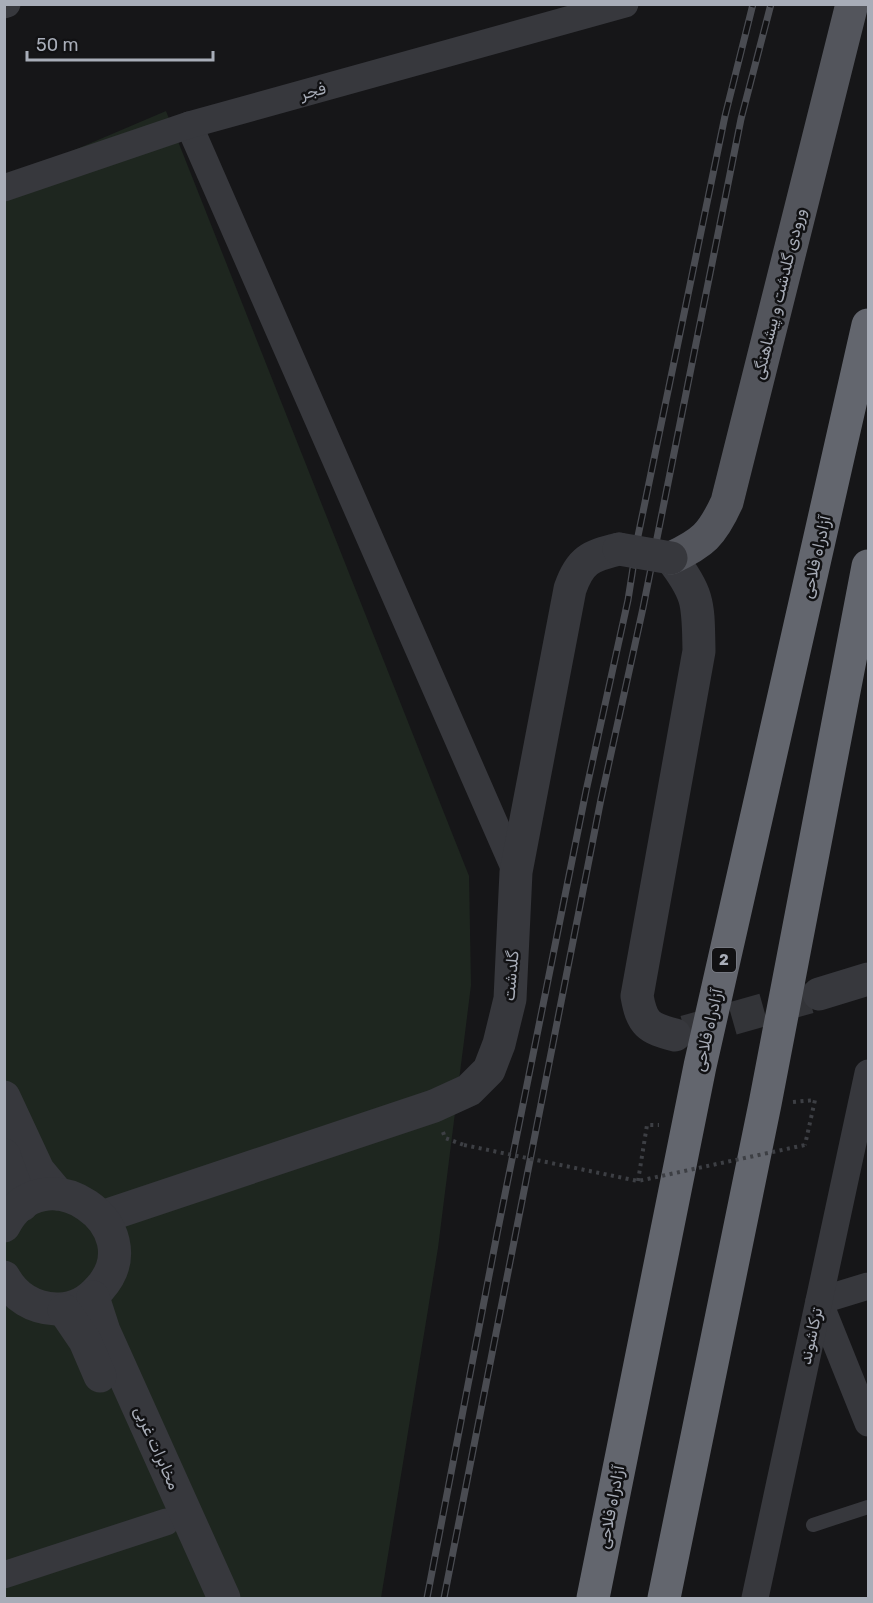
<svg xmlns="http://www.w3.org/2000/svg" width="873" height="1603" viewBox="0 0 873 1603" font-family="Rubik,Vazirmatn,sans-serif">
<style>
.green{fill:#1e261f}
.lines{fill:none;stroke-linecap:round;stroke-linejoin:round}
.tertiary-tunnel{stroke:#333438;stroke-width:33;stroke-dasharray:33 16;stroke-linecap:butt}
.path{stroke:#3d3f44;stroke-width:4;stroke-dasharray:3 4.5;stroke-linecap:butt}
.service{stroke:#37383d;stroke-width:14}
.minor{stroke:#37383d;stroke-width:27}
.tertiary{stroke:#37383d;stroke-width:33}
.primary{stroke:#53555c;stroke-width:33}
.motorway{stroke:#63666e;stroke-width:33}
.rail-casing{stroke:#4a4c52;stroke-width:7}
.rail{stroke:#111113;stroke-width:4.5;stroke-dasharray:14;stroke-linecap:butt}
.path-bridge{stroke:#3d3f44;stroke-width:4;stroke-dasharray:3 4.5;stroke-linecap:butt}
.tertiary-bridge{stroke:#37383d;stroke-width:33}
.labels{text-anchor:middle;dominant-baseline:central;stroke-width:5;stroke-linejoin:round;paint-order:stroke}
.shield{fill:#111113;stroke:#7b7e86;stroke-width:1.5}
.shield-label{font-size:15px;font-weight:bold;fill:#a8adb8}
.street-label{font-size:16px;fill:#a8adb8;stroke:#111113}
</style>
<rect width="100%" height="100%" fill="#161618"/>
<polygon class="green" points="166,111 469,876 471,985 438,1248 381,1598 5,1598 4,180"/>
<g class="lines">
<polyline class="tertiary-tunnel" points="685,1032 809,997"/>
<g class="path">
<polyline points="793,1102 815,1100 805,1145"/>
<polyline points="443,1132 445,1138 464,1145"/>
<polyline points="638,1181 647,1125 659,1125"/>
</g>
<polyline class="service" points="813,1525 868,1507"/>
<g class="minor">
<polyline points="4,5 7,4"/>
<polyline points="189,125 516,872"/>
<polyline points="4,188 189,125 625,4"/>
<polyline points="868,1286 819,1301 868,1423"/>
<polyline points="4,1575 166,1522"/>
<polyline points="755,1598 868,1073"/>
</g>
<g class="tertiary">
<path d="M671,558c29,37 27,47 28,93l-62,345c5,28 11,32 38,39"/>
<polyline points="819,994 868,979"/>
<polyline points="4,1097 38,1170 58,1194"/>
<polyline points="4,1155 22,1205"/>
<path d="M102,1217l332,-111 35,-16 20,-20 10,-26 11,-45 6,-127 54,-283c10,-29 20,-33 49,-40"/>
<path d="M4,1226c39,-77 150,1 96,62 -11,13 -26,22 -44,21 -23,-1 -41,-12 -52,-32"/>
<polyline points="93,1297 104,1331 224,1598"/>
<polyline points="64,1310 85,1341 100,1376"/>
</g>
<path class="primary" d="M671,558c32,-15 41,-23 56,-56l125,-498"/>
<g class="motorway">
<polyline points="593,1598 700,1066 868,325"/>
<polyline points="664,1598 765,1104 868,566"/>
</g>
<g class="rail-casing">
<g id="rail">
<polyline points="427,1598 497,1234 586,791 628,600 638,536 725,116 753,4"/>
<polyline points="444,1598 601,799 643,608 741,119 771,4"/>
</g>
</g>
<use href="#rail" class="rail"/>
<polyline class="path-bridge" points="464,1145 638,1181 805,1145"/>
<polyline class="tertiary-bridge" points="619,549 671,558"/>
</g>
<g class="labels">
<rect class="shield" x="712" y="948" width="24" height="24" rx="4.5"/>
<g class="shield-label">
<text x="724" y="960">2</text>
</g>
<g class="street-label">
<text transform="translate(313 91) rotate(-15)">فجر</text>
<text transform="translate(779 294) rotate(-76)">ورودی گلدشت و پیشاهنگی</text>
<text transform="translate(816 557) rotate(-77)">آزادراه فلاحی</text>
<text transform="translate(511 976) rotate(-85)">گلدشت</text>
<text transform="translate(708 1030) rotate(-77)">آزادراه فلاحی</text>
<text transform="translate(811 1336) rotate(-78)">ترکاشوند</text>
<text transform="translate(157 1448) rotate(66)">مخابرات غربی</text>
<text transform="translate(611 1507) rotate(-79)">آزادراه فلاحی</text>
</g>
</g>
<rect width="873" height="1603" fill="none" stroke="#a8adb8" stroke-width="12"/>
<path d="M27 51v9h186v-9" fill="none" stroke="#a8adb8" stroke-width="3"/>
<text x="36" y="51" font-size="18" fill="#a8adb8" stroke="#111113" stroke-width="4.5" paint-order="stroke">50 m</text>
</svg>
